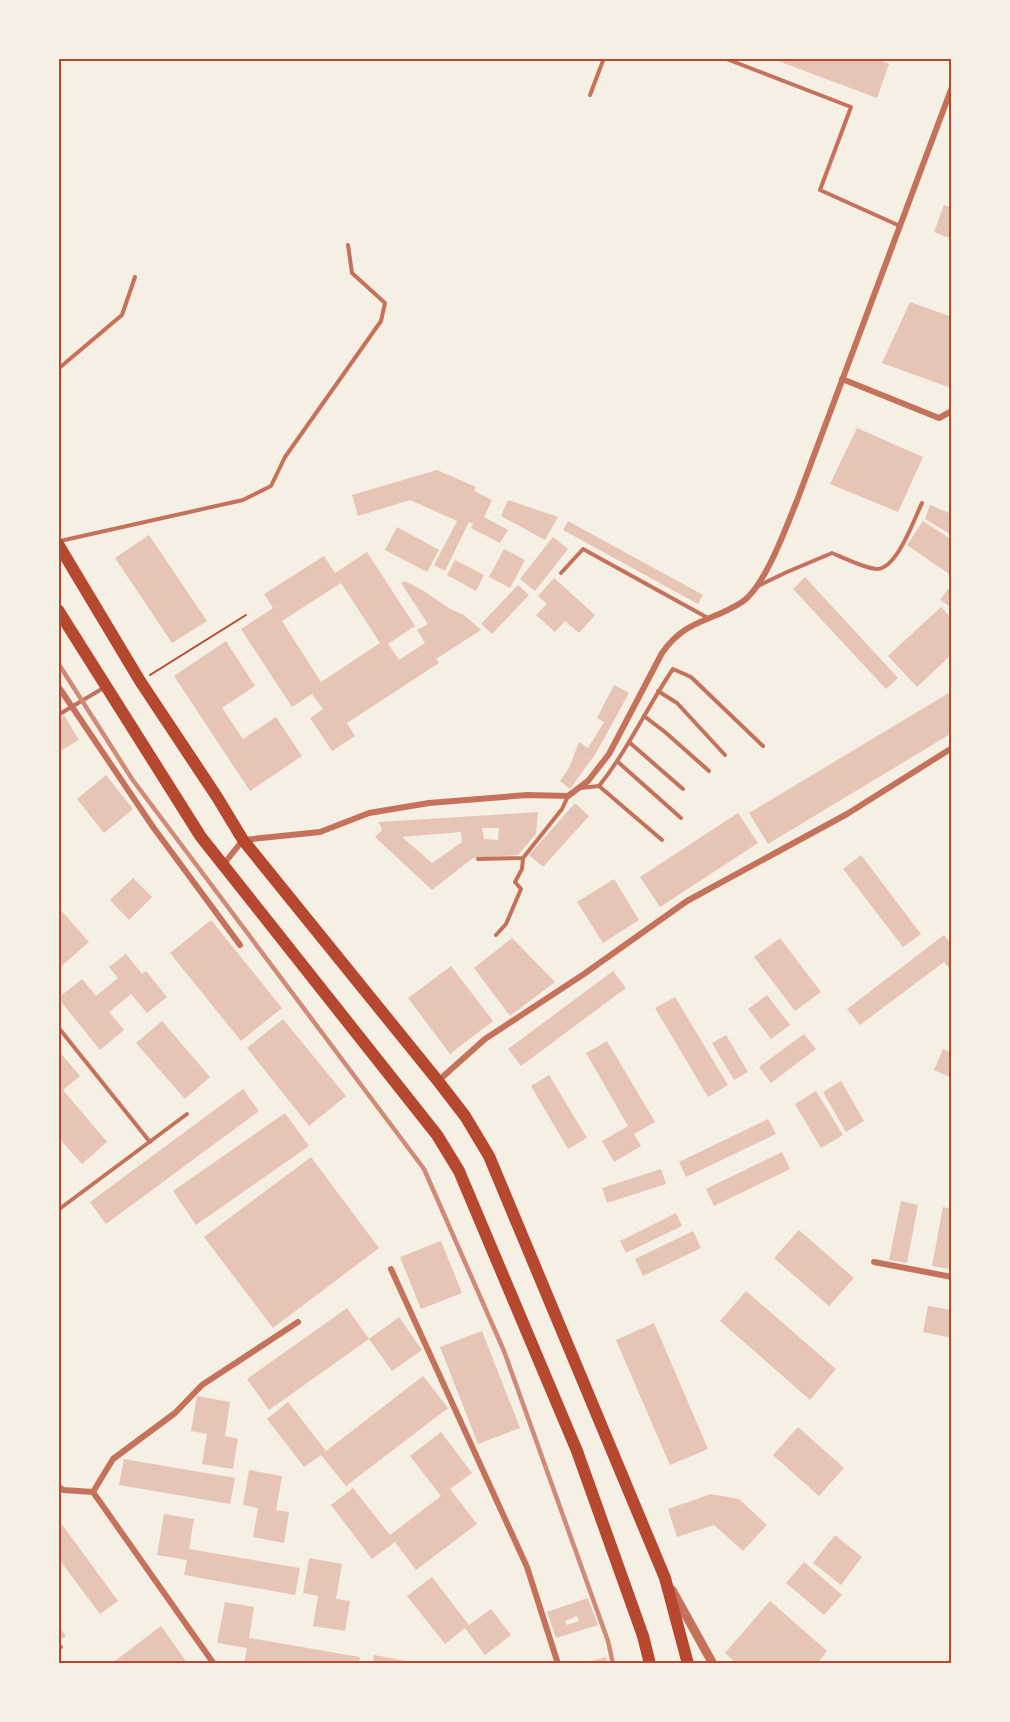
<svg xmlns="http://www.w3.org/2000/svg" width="1010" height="1722" viewBox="0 0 1010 1722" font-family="'Varela Round',sans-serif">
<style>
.building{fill:#e6c5b7;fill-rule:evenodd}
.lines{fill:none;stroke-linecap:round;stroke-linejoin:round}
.path{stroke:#b5482f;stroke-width:2}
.service{stroke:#c5725c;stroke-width:4}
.minor{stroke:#c5725c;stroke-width:6}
.tertiary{stroke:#c5725c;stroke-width:9}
.trunk{stroke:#b5482f;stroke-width:12}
.rail{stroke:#cf8b77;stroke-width:4.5}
.neatline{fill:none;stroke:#b5482f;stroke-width:2}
</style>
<rect width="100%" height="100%" fill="#f6efe4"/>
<g class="building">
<polygon points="770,58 874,58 889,64 877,98"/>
<polygon points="944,205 952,208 952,239 934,232"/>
<polygon points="910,302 952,317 951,388 882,363"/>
<polygon points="857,428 923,457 898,512 830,484"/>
<polygon points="437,470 476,487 474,491 492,500 484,517 508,530 500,543 471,528 473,524 469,522 445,571 434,565 457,521 410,500 358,516 352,495"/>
<polygon points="508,500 558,517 545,540 501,516"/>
<polygon points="930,505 952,514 952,535 925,519"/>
<polygon points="568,521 703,595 698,604 563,530"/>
<polygon points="923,521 952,540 952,576 907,545"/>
<polygon points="397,527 439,550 427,572 385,550"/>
<polygon points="149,535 207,621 172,643 115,558"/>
<polygon points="553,537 568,549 535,591 520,579"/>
<polygon points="504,549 525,560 510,588 489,577"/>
<path d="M367,552l48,74 -27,18 11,16 26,-17 -8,-13 11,-6 -27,-41 4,-2 19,10 26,18 14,6 17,15 -45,29 3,4 -92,60 8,13 -23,15 -22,-33 13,-9 -11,-15 -20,13 -51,-78 32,-21 -9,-14 60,-38 11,17zM341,583l39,60 -59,39 -39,-61z"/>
<polygon points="455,560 484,575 476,591 447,575"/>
<polygon points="805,577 898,678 886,689 793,589"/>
<polygon points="554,578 595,615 579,633 565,621 555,632 536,615 547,604 538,596"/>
<polygon points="952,584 952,608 940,600"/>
<polygon points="518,585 529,595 492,634 481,624"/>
<polygon points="941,607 952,619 952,654 917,687 888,656"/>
<polygon points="226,641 255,686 222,708 243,739 276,717 302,756 250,791 174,676"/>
<polygon points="614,685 629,693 596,753 570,789 560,781 569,768 579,742 588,748 604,722 597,718"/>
<polygon points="952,691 952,733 768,844 749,813"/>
<polygon points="64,715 79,740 58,752 58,719"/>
<polygon points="106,775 133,809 104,833 77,799"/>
<polygon points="575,803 589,816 543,867 529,855"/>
<path d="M538,812l-2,22 -18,21 -45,3 -41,32 -57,-53 7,-7 -3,-8zM482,828h17l-1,12 -14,-1zM461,832l1,10 -30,21 -30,-26z"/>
<polygon points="738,813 758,843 660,907 640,877"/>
<polygon points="861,855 921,934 903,947 843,869"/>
<polygon points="133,878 152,897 129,920 110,900"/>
<polygon points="614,879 639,920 603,943 577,902"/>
<polygon points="58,907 89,942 58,969"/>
<polygon points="211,920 282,1008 241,1041 170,953"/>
<polygon points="944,935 952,945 952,972 944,962 860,1025 847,1009"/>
<polygon points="512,938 555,982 510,1016 474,968"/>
<polygon points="780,938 821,992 795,1011 754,957"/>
<polygon points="126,954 142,974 146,971 167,997 147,1013 131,994 109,1012 124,1030 100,1050 58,998 82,979 96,996 118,978 109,967"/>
<polygon points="451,966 493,1021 450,1054 408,998"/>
<polygon points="613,971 626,988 521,1066 508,1049"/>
<polygon points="767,995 790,1025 771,1039 748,1009"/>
<polygon points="675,997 728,1085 708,1097 655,1008"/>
<polygon points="283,1019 346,1096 309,1126 247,1048"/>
<polygon points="162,1021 210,1077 185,1099 136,1043"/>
<polygon points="804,1034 816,1049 771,1083 759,1067"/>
<polygon points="726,1035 748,1072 734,1080 712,1043"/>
<polygon points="607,1041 655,1122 634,1134 641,1146 614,1162 602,1141 628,1126 586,1053"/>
<polygon points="943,1049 952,1053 952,1078 934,1070"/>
<polygon points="58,1050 80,1076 63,1090 107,1142 82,1164 58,1137"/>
<polygon points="549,1075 587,1138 568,1149 531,1086"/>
<polygon points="841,1081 864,1121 846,1132 823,1092"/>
<polygon points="243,1089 259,1111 106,1224 90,1202"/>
<polygon points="816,1091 843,1135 821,1148 795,1104"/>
<polygon points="285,1113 309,1146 196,1225 173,1191"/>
<polygon points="768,1119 776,1134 686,1177 679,1162"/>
<polygon points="782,1152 790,1169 714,1206 706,1189"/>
<polygon points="311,1157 379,1248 273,1328 204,1237"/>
<polygon points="661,1169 666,1184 607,1203 602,1188"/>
<polygon points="901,1201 918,1205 907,1263 889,1260"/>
<polygon points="943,1207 952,1209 952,1259 950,1269 932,1266"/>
<polygon points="676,1213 682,1226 626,1253 620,1241"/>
<polygon points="799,1230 854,1278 829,1306 774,1258"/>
<polygon points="693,1231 701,1248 643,1276 635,1259"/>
<polygon points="441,1241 462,1293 421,1309 400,1257"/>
<polygon points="746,1291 836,1369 810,1400 720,1321"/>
<polygon points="928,1306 952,1310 952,1338 923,1332"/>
<polygon points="347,1308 369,1339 269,1410 247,1379"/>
<polygon points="399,1317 422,1350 392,1371 369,1339"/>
<polygon points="654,1323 708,1449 670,1465 616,1340"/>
<polygon points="482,1331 520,1428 478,1444 440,1347"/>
<polygon points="423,1376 448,1408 346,1486 321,1455 304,1467 267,1419 288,1402 326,1451"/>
<polygon points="197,1396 230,1402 225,1436 238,1439 233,1469 202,1464 207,1434 191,1431"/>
<polygon points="798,1427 844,1468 819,1496 773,1455"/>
<polygon points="441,1432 472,1473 450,1489 477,1524 416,1570 395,1542 372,1559 331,1505 353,1488 390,1535 441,1496 410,1456"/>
<polygon points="124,1459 235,1478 230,1504 119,1485"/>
<polygon points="249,1470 282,1476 276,1510 289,1512 284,1543 253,1537 258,1508 243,1505"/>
<polygon points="711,1494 739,1499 767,1525 743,1551 714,1525 677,1537 668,1509"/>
<polygon points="164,1514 194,1519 189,1549 300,1568 295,1595 184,1575 187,1560 157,1555"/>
<polygon points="58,1519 118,1601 100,1614 58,1558"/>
<polygon points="835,1535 862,1557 841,1585 813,1563"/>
<polygon points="309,1558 342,1564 336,1599 350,1601 345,1631 313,1626 318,1596 303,1593"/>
<polygon points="804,1562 842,1595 824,1615 786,1583"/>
<polygon points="432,1577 469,1625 491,1609 511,1635 485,1655 465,1628 445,1644 407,1596"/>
<path d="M588,1598l10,27 -42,13 -9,-26zM577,1616l2,5 -12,4 -2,-4z"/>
<polygon points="770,1601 827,1651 817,1664 737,1664 725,1653"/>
<polygon points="225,1602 254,1607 249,1638 360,1657 359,1664 244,1664 247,1648 217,1643"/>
<polygon points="58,1625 66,1636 58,1641"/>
<polygon points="161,1626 188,1664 111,1664"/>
<polygon points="374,1655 407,1661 407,1664 373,1664"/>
<polygon points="606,1657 608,1664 583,1664 583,1663"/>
</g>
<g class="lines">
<polyline class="path" points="150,675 246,615"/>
<g class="service">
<polyline points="724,58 851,107 820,190 900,226"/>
<polyline points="590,95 604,58"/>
<polyline points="58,369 122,315 135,277"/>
<polyline points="60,541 243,500 271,486 285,457 381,321 385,303 352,273 348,245"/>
<polyline points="561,573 583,549 708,618"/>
<path d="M758,586l29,-14 45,-19c12,5 32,15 44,16 21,1 38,-50 46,-66"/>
<polyline points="658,691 677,703 725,755"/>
<polyline points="58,715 105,687"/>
<polyline points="644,716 665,732 709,771"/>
<polyline points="629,742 683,789"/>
<polyline points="618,762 681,818"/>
<polyline points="599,786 662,840"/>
<path d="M580,788l19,-2c29,-36 48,-79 74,-117l18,8 72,69"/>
<polyline points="478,859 523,858 562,809 568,796"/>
<polyline points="496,935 506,924 521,889 515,882 522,869 523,858"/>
<polyline points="58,1027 150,1142"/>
<polyline points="58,1210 187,1114"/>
<polyline points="58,1649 61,1647"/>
</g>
<g class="minor">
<polyline points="842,379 939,418 952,411"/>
<polyline points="58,686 153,827 240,945"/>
<path d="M223,865l20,-25 77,-8 49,-19 60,-10 98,-8 41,1 20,-15 21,-27 53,-101c25,-35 48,-30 80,-51 23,-15 45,-77 56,-104l154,-411"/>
<polyline points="438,1081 485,1039 584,974 687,901 847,814 952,748"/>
<polyline points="874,1262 952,1277"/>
<polyline points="391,1269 527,1567 558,1664"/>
<polyline points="58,1486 63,1490 93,1492"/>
<polyline points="214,1664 93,1492 113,1459 175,1413 202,1385 298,1322"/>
</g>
<polyline class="tertiary" points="672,1590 713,1664"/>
<g class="trunk">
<polyline points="58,544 140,681 217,797 243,840 438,1081 465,1116 489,1156 665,1578 688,1664"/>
<polyline points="58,610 201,837 437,1135 459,1171 577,1451 643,1636 650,1664"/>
</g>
<polyline class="rail" points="58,663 132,779 424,1169 504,1351 608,1641 613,1664"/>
</g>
<rect width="1010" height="1722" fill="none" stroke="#f6efe4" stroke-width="120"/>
<rect x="60" y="60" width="890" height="1602" class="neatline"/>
</svg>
